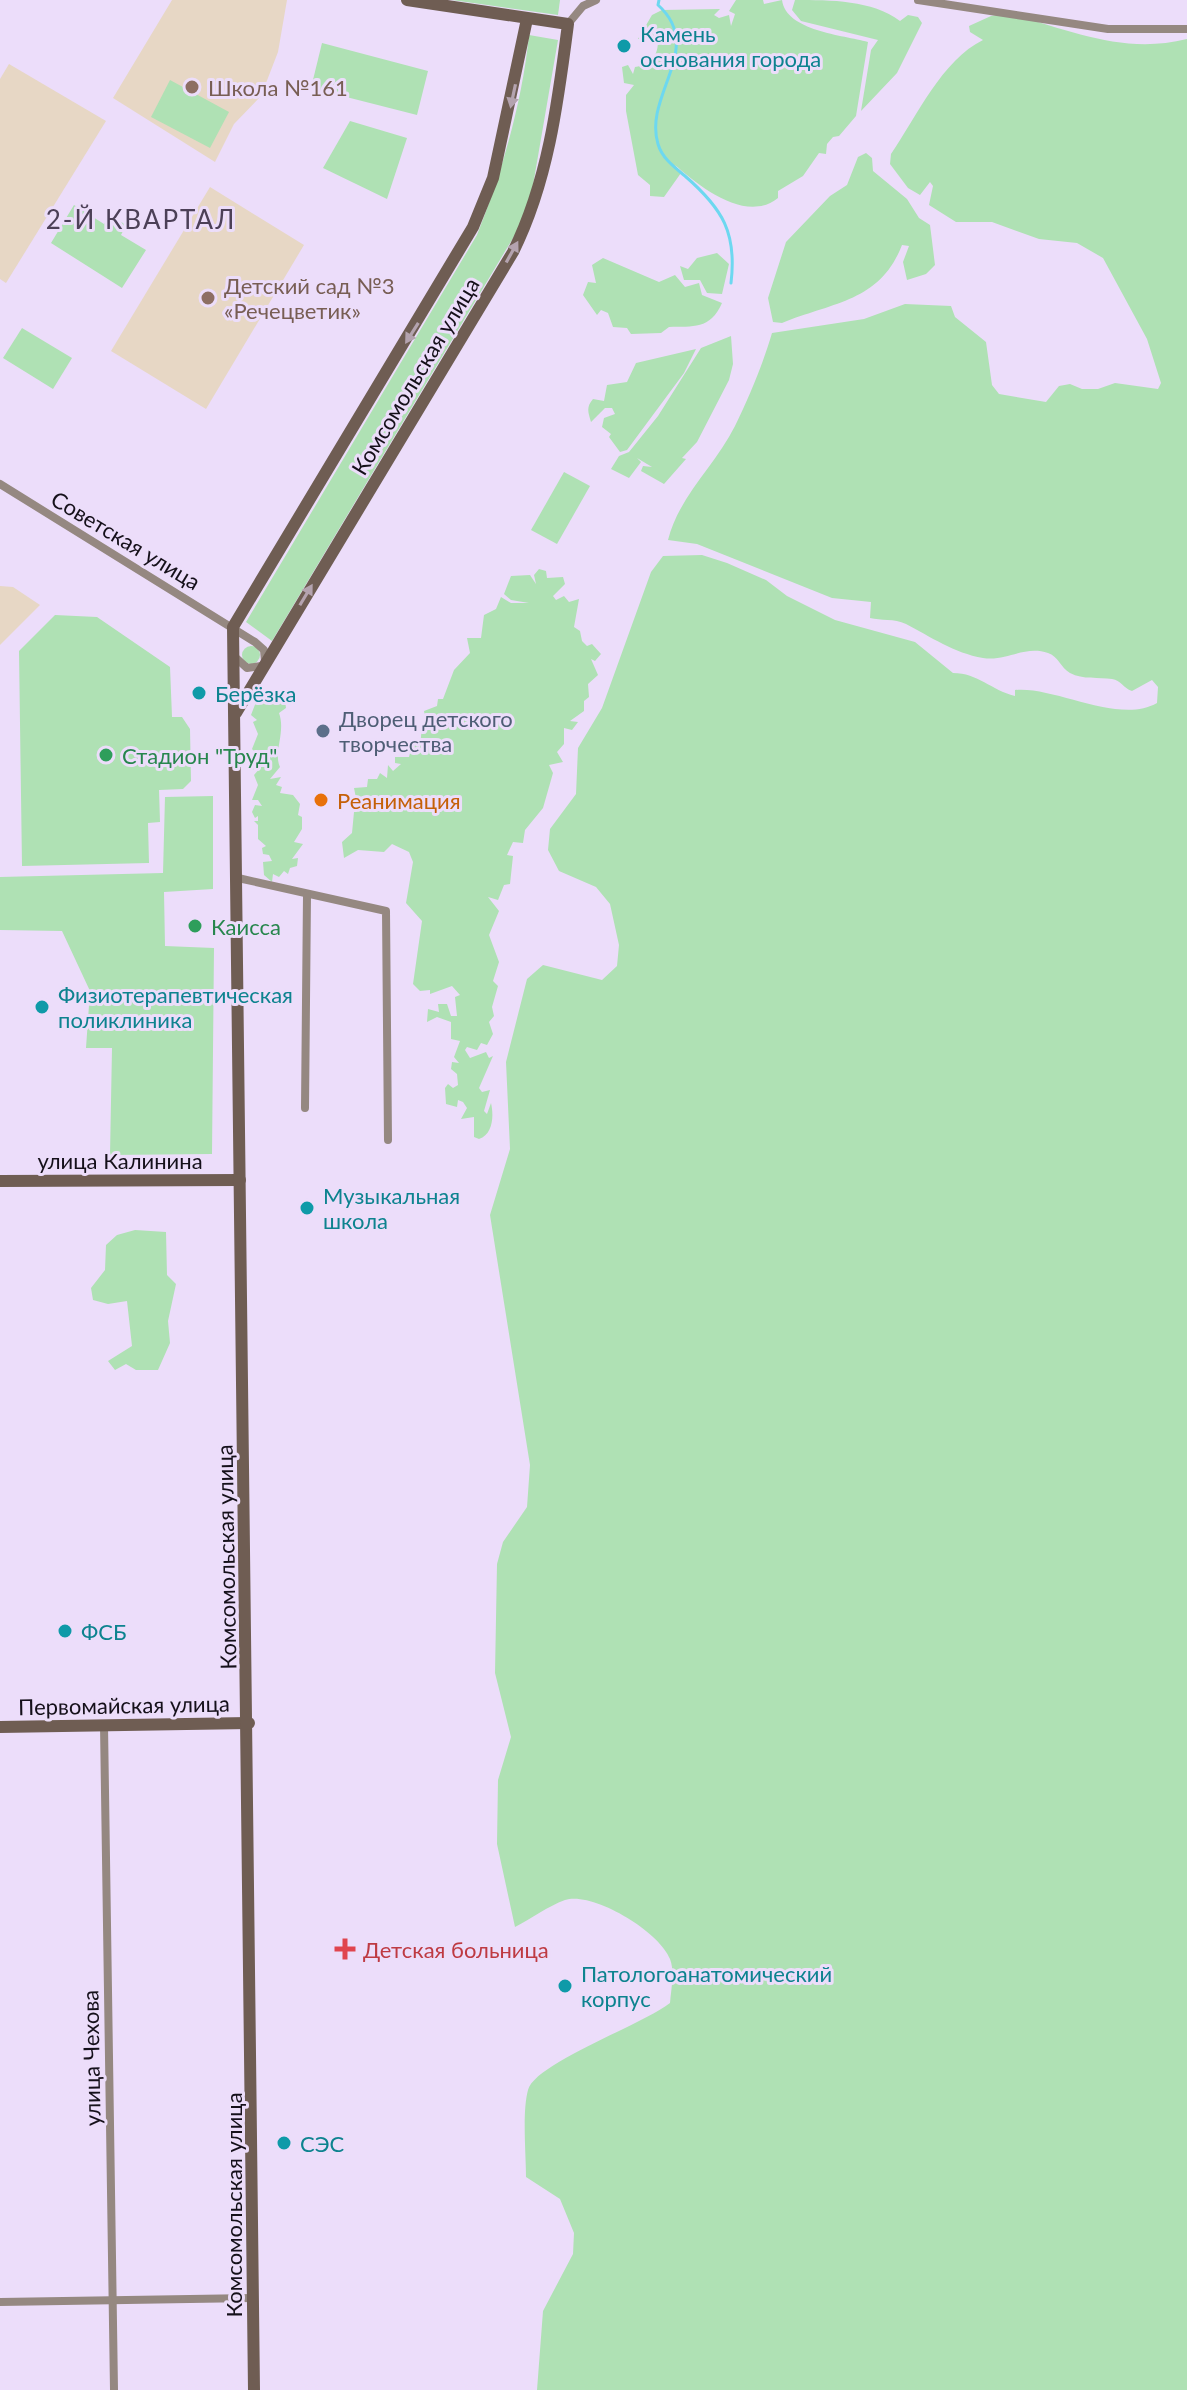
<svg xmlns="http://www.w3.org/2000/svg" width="1187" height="2390" viewBox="0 0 1187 2390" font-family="Lato,sans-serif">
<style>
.education{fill:#e7d7c5}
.green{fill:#afe1b4}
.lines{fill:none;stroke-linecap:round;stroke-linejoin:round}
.stream{stroke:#6dd8f0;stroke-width:3}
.street{stroke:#958881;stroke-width:8}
.secondary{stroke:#6f5d53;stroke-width:12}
.oneway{fill:#b4a3af}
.culture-dot{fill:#0f9aa8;stroke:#ecddfa;stroke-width:3}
.education-dot{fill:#8d6e63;stroke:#ecddfa;stroke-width:3}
.service-dot{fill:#5c6f8a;stroke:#ecddfa;stroke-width:3}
.leisure-dot{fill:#2e9e5b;stroke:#ecddfa;stroke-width:3}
.food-dot{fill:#e8710a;stroke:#ecddfa;stroke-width:3}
.health-dot{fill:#e0444e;stroke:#ecddfa;stroke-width:3}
.labels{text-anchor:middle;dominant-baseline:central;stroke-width:6;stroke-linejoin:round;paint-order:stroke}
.culture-label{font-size:22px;fill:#0d838f;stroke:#ecddfa;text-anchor:start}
.education-label{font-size:22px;fill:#785e54;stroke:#ecddfa;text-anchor:start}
.street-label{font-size:22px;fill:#15101a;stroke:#ecddfa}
.service-label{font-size:22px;fill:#4e5e75;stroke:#ecddfa;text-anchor:start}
.leisure-label{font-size:22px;fill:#27864d;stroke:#ecddfa;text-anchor:start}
.food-label{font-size:22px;fill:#c56008;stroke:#ecddfa;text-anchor:start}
.health-label{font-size:22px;fill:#be3a42;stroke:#ecddfa;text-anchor:start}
.quarter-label{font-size:26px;letter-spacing:2px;fill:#4c4057;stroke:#ecddfa}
</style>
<rect width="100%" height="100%" fill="#ecddfa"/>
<g class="education">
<polygon points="172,0 287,0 278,52 261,96 234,124 215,162 113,98"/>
<polygon points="9,64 106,121 6,283 0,279 0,79"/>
<polygon points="210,187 304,245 206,409 111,351"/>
<polygon points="0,586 13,587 40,605 0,645"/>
</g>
<g class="green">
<polygon points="452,0 560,0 558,15"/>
<path d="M736,0h27l1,4 18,-4c4,31 61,35 86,42l-12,74 -17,20 -6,1 -6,7 -1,10 -7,-1 -16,23 -25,15v7c-32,26 -79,-12 -103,-33l6,8 -17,24 -14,-1v-11l-12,-10 -12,-64v-16l8,-10 -10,-2 -2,-16 6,-2 5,9 2,-7c17,-3 23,-11 23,-27l-20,-1 14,-24 10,-5 58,-1 -6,6 5,3 10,-3 2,11 4,-12 -6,-3z"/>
<path d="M795,0c36,0 77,0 105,21l8,-6 10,2 4,6 -25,50 -36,38 10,-61 7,-10 -77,-19 -9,-11z"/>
<path d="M1008,13c61,17 115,42 179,26v2351h-650l6,-79 30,-57 1,-21 -14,-34 -34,-22c0,-24 -4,-65 2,-87 7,-27 114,-65 142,-87 1,-14 5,-31 0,-44 -10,-27 -77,-68 -105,-59 -17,6 -34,19 -50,27l-18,-83 1,-64 13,-43 -16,-64 2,-109 6,-22 24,-35 3,-42 -40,-250 20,-66 -4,-87 21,-83 16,-14 59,15 15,-14 2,-21 -9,-41 -14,-17 -37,-16 -11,-21 2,-21 26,-35 2,-46 24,-40 49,-136 12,-16 39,-1 25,8 39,17 21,16 48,24 80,22 38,31c25,0 38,17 62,23v-6c40,-4 104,35 142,13l1,-16 -6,-7 -20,11c-9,-3 -11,-11 -20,-12 -13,-2 -29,1 -42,-6 -9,-5 -12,-17 -22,-20 -24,-8 -42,9 -65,5 -29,-5 -52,-21 -77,-34 -12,-6 -25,-3 -36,-6l1,-16 -39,-4 -135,-54 -29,-4c11,-44 47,-74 67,-114 14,-29 28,-62 37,-93l92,-14 41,-15 46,2 4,11 31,25 6,43 7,9 47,8 13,-16 11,-2 12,5h16l17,-6 43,6 3,-6 -14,-44 -44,-81 -26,-15 -38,-4 -47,-17h-36l-27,-17 4,-19 -3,-4 -10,13 -12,-7 -18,-24 1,-10c26,-38 51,-94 92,-114l-13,-8 -1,-6 22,-10z"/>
<path d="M529,35l29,5 -26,151 -13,37 -247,413 -26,-19 231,-387c25,-64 45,-131 52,-200z"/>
<polygon points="322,43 428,71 417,115 311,88"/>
<polygon points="170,80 229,112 210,148 151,117"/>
<polygon points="350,121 407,138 387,199 323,168"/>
<path d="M866,153l6,5 1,13 34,28 12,19 11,7 5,40 -9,9 -19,6 -4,-18 6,-16 -7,-1c-22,57 -69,57 -120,78l-9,-1 -5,-24 18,-56 44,-46 17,-11 11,-28z"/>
<polygon points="74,205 104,224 110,215 126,225 121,235 146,250 122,288 51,243"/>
<polygon points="717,253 729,264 722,294 707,293 700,280 684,280 680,266 688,269 697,258"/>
<path d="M603,258l56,24 16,-7 10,12 14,-4 3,12 20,8c-12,27 -29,23 -53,24l-8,6 -30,1 -4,-6 -14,-1 -5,-14 -7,-3 -4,5 -14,-20 5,-13 8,1 -4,-18z"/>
<polygon points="22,328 72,358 53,389 3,358"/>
<polygon points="731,336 733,364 729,380 697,442 682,458 686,459 664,484 641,471 643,466 652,467 637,458 641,462 629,478 611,469 619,456 629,452 658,416 701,348"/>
<path d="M696,349l-12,24 -57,77 -7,2 -11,-15 2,-3 -9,-7 2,-9 11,-4 -3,-6h-7l-14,14c-3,-10 -5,-15 2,-23l11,2 3,-16 20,-3 9,-19z"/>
<polygon points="564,472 590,486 557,544 531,530"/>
<path d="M539,569l7,2 1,7 16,-1 2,7 -12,12 3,4 8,-4 5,6 10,-3 -5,28 6,4 2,10 5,5 5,-2 9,10 -6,7 -4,-2 7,16 -10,9 1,13 -5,4v10l-14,10 8,1 -6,8 -8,-2v16l-7,8 6,10 -14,3 4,8 -10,35 -18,22 -2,13 -10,-1 -6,13 6,1 -3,28 -6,1 -6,15 -10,-3 11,14 -10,24 10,27 -6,19 5,5 -6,21 2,9 -5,6 4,12 -6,11 -6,-2 -4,7 -10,-3 -2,3 5,8 16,-6 3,6 4,-2 -14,32 3,4 8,-2 -6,21 3,3 4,-11c3,13 2,31 -12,36l-5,-2v-20l-13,2 6,-11 -4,-6 -5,-2 -1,7 -11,-3 -1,-16 3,-4 5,4 5,-3 -1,-11 -6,-5 1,-7 7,1 -5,-6 6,-16 -9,-2v-17l-14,-5 -10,5 1,-13 11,3 -1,-8h9l4,12h6l-2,-19 5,-2 -8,-9 -22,8v-4l-10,1 -7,-7 9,-63 -16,-18 7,-41 -4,-10 -17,-8 -8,8 -26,-2 -14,8 -2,-16 10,-9 2,-21 14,-8 -4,-8 -8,2 -2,-10 13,-1 1,-8h9l3,-6 7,5 1,-13 5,6 8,-7 -6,-1v-6h14l1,-4 -5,-2 7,-11 8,8 2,-23 4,-4 -2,-10 13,-5 1,-7h5l11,-29 16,-17 -3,-15h14l3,-23 12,-6 5,-12 10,6h18l-18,-3 -7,-6 7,-18 19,-1 6,9 -2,-9z"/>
<polygon points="55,615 97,617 170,667 172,717 182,717 190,729 191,781 183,789 159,790 160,822 148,823 149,863 22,866 19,651"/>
<circle cx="251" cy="655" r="9"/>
<path d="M276,689l8,3 2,16 -7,5c7,19 -6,40 1,54l-10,12 11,-2 -5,8 6,2 -2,6 13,2 7,9 -2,11 4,2v12l-8,13 9,2 -11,15 6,-1 -1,8 -7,2 -2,6 -4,-3 -5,6 -6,-3 -1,8 -8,-7 -1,-13 9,-1 -3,-6 -6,-1 -1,-6 4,-2 -8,-7v-14l-4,-4h4v-5l-3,2 -3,-6 3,-7 7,1 -4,-6h-6l6,-15 -4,-10 7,-8 -9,3 5,-11h4l-9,-10 6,-15 -5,-12 4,-2 -6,-5 5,-13 11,-4 2,-8z"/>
<polygon points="213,796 213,889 164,892 165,946 214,948 212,1154 110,1155 112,1048 86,1048 90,991 62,931 0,930 0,877 163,873 165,797"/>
<polygon points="135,1230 166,1232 167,1275 176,1284 168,1321 170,1343 158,1370 136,1370 126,1364 115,1370 108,1361 132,1346 127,1301 108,1304 93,1300 91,1288 105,1270 106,1245 117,1235"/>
</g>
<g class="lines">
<path class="stream" d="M659,0l-1,5c48,43 -15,90 0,139 4,14 16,23 27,32 38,33 52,57 46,107"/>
<g class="street">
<polyline points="918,0 1108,29 1187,29"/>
<polyline points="568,24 583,6 596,0"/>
<polyline points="0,484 255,642 264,650 265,661"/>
<polyline points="235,657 247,668 261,666"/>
<polyline points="238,878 386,911 388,1140"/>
<polyline points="305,1108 307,895"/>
<polyline points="104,1725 114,2390"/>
<polyline points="0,2302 253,2298"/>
</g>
<g class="secondary">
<path d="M236,713l277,-461c35,-70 45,-150 55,-228l-161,-24"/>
<polyline points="0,1181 240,1180"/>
<polyline points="0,1727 249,1723"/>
<polyline points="254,2390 233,627 473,227 493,178 527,19"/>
</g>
</g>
<defs><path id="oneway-solid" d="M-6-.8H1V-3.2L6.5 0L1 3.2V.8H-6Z" transform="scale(2)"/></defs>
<g class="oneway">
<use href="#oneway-solid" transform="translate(513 96) rotate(102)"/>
<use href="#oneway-solid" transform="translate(512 252) rotate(-61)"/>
<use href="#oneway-solid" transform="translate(412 333) rotate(122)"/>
<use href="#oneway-solid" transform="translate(306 595) rotate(-59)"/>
</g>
<g class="culture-dot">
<circle cx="624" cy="46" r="8"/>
<circle cx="199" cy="693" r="8"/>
<circle cx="42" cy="1007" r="8"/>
<circle cx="307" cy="1208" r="8"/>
<circle cx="65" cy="1631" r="8"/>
<circle cx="565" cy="1986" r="8"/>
<circle cx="284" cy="2143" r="8"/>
</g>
<g class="education-dot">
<circle cx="192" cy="87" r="8"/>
<circle cx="208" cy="298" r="8"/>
</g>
<circle class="service-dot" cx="323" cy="731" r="8"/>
<g class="leisure-dot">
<circle cx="106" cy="755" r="8"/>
<circle cx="195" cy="926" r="8"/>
</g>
<circle class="food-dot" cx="321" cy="800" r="8"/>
<path class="health-dot" d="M341 1937h8v8h8v8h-8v8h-8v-8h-8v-8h8z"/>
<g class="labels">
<g class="culture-label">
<text x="640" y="33">Камень<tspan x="640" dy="25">основания города</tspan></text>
<text x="215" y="693">Берёзка</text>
<text x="58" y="994">Физиотерапевтическая<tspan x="58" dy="25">поликлиника</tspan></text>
<text x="323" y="1195">Музыкальная<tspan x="323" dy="25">школа</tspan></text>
<text x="81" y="1631">ФСБ</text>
<text x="581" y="1973">Патологоанатомический<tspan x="581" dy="25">корпус</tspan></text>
<text x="300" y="2143">СЭС</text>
</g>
<g class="education-label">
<text x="208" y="87">Школа №161</text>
<text x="224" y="285">Детский сад №3<tspan x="224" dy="25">«Речецветик»</tspan></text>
</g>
<g class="street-label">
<text transform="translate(415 376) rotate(-59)">Комсомольская улица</text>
<text transform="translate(126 540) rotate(31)">Советская улица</text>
<text x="120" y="1160">улица Калинина</text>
<text transform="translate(226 1557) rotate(-91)">Комсомольская улица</text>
<text transform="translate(124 1705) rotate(-1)">Первомайская улица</text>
<text transform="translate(91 2058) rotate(-91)">улица Чехова</text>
<text transform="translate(233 2205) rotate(-90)">Комсомольская улица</text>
</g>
<g class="service-label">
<text x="339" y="718">Дворец детского<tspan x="339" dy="25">творчества</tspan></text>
</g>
<g class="leisure-label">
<text x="122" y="755">Стадион "Труд"</text>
<text x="211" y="926">Каисса</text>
</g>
<g class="food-label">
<text x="337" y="800">Реанимация</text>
</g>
<g class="health-label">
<text x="363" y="1949">Детская больница</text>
</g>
<g class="quarter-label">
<text x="141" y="219">2-Й КВАРТАЛ</text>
</g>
</g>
</svg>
